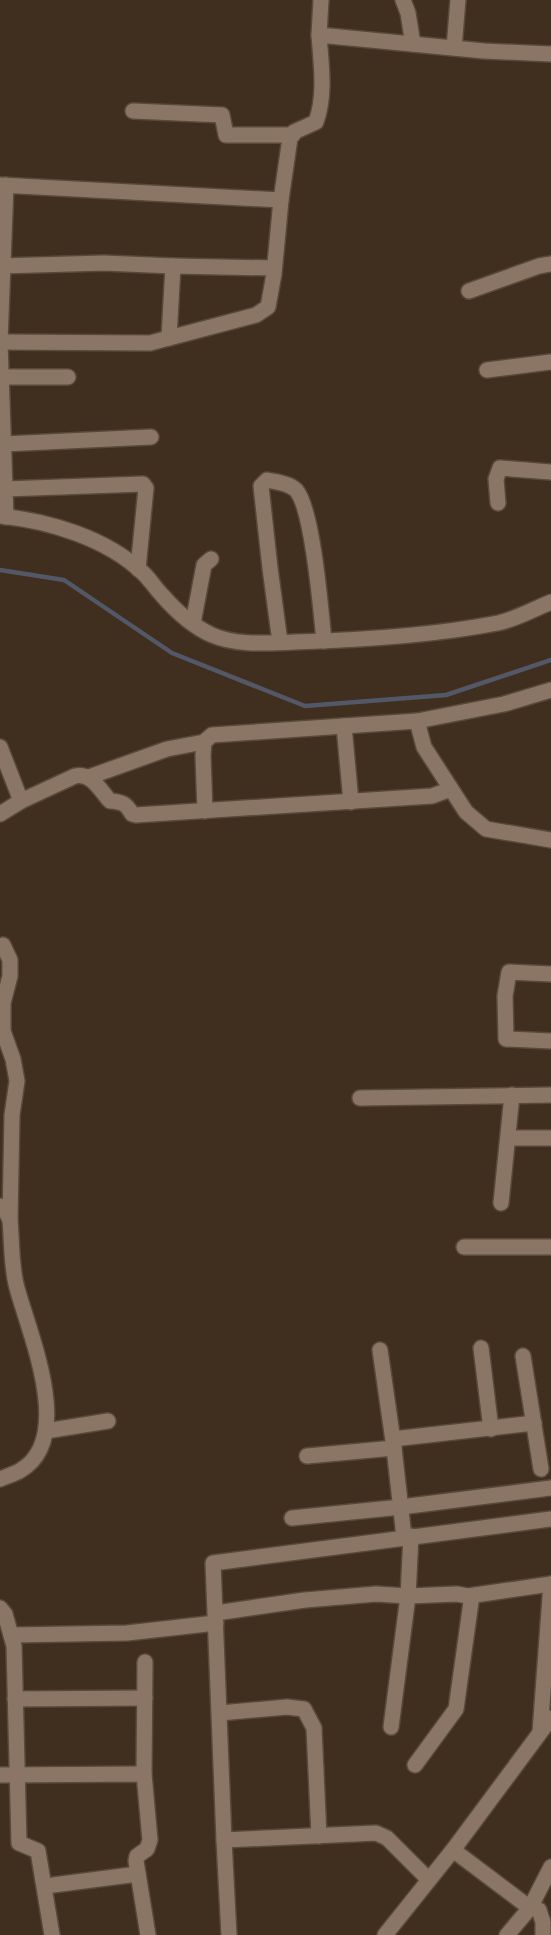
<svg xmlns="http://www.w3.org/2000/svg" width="551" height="1935" viewBox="0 0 551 1935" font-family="'Golos Text',sans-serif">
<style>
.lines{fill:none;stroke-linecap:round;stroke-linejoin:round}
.stream{stroke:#535868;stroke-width:4.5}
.minor-casing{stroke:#58493b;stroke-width:18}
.minor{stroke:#8b7665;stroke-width:15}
</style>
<rect width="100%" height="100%" fill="#402e1e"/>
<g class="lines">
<polyline class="stream" points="0,570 64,580 172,653 305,706 446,695 551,660"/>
<g class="minor-casing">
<g id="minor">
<polyline points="403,0 408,13 413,44"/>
<polyline points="319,35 321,0"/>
<polyline points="454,48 458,0"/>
<polyline points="133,111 222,115 226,135 293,135"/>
<polyline points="0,185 281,200"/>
<polyline points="6,185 0,342 6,517"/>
<polyline points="0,266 104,263 173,266"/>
<polyline points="469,291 539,266 551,264"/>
<polyline points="169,338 173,266 274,268"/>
<path d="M0,342l150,1 106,-28 12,-8 6,-33 7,-74 9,-62 4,-6 22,-10c10,-28 5,-58 3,-87l165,16 67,3"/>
<polyline points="487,370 551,362"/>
<polyline points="2,377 68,377"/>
<polyline points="4,444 151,437"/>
<polyline points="5,489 143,484 146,488 138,569"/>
<polyline points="498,503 496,479 500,468 551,472"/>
<path d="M0,516c49,5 106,22 142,56 8,7 13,16 20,23 13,15 32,32 50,40 25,11 56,8 83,7 67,-2 136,-6 203,-19 18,-4 36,-14 53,-21"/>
<polyline points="193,623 204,565 211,559"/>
<path d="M280,642l-10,-74 -9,-82 6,-6c9,2 22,3 29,10 17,19 25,122 28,151"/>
<polyline points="551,690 504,704 417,721 424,747 466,812 486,829 551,840"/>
<polyline points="344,726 351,802"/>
<polyline points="0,747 21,801 0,814"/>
<polyline points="89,777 167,749 204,742"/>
<path d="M21,801l54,-25c16,-4 25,14 35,25 12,1 16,2 22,13l4,1 296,-19 19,-7"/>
<polyline points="205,811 203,756 204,742 212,735 417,721"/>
<polyline points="3,945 10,960 10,976 3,1003 3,1031 13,1059 17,1081 12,1115 10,1220"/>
<polyline points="551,974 509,972 505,996 506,1039 551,1041"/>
<polyline points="360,1098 551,1095"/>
<polyline points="508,1138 551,1138"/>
<polyline points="501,1203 512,1095"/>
<path d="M0,1206l6,6 4,8c2,22 1,47 7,68 12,45 58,150 4,182 -6,4 -14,6 -21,9"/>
<polyline points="464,1247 551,1247"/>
<polyline points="481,1348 491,1429"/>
<polyline points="380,1350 394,1448 404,1537"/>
<polyline points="523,1356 541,1469"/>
<polyline points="46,1431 108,1421"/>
<polyline points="393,1439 534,1423"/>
<polyline points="307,1456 394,1448"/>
<polyline points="292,1518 401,1507 551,1488"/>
<polyline points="468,1596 551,1584"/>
<polyline points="0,1608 5,1614 14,1646 19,1843 38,1851 52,1935"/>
<polyline points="216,1613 305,1600 376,1594 408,1596 457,1594 468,1596 471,1602 456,1709 415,1765"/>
<polyline points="11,1635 127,1633 216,1623"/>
<polyline points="15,1699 145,1698"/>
<polyline points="220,1713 287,1707 304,1709 314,1728 319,1836"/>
<polyline points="391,1727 408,1596 411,1536"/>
<polyline points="540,1732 551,1584"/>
<polyline points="144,1774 145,1662"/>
<polyline points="0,1775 144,1774 150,1840 147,1849 137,1856 136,1861 148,1935"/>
<polyline points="224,1840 229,1935"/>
<polyline points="453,1850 530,1908 539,1910 543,1922 543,1935"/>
<polyline points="429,1880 387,1838 376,1833 224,1840 213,1563 551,1519"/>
<polyline points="53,1885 138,1874"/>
<polyline points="385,1935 453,1850 551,1718"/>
<polyline points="507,1935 530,1908 551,1867"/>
</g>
</g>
<use href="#minor" class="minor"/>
</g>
</svg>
